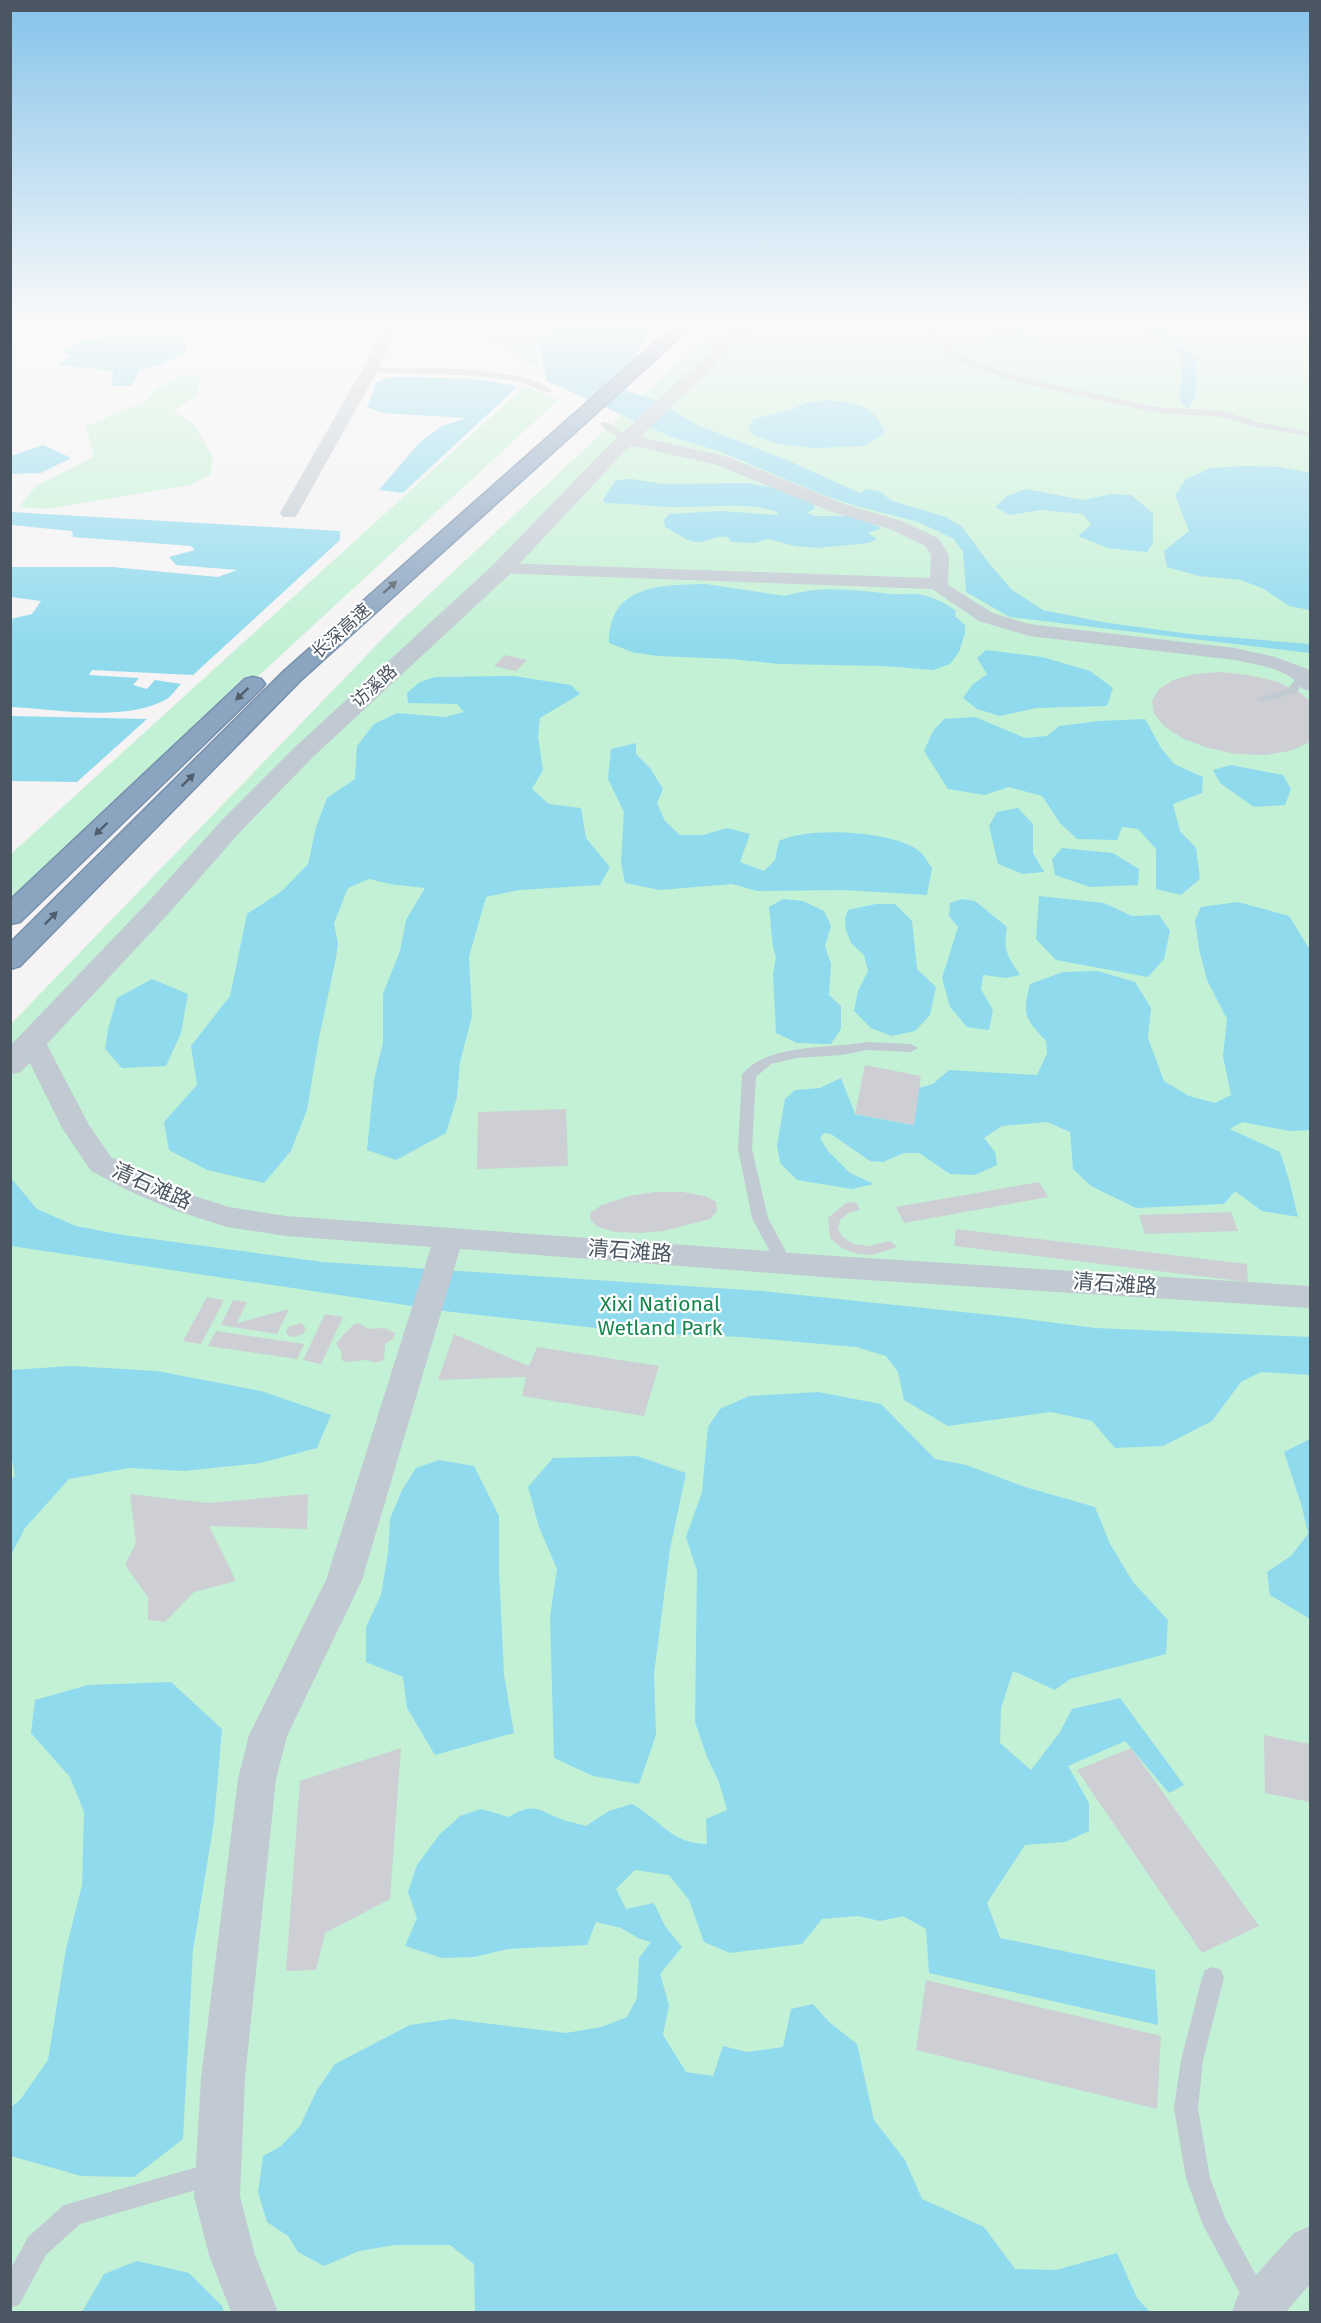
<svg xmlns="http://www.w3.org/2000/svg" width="1321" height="2323" viewBox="0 0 1321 2323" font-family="'Fira Sans','Noto Sans SC',sans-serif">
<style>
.green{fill:#c3f1d5}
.water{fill:#90daee}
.building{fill:#cdcfd5}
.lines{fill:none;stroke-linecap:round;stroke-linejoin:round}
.motorway-casing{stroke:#7690ad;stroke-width:3}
.service{fill:#c1cad2;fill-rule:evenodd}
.minor{fill:#c1cad2;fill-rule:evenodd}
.tertiary{fill:#c1cad2;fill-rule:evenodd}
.motorway{fill:#8ba5c1;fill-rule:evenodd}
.oneway{fill:#505e6b}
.labels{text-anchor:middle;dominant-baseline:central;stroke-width:4.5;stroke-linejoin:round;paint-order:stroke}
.far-street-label{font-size:18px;fill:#4a5661;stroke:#fff}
.street-label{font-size:21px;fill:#4a5661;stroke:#fff}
.park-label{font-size:21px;fill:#17864f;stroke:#fff}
</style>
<rect width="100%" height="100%" fill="#f5f3f3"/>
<g class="green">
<polygon points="507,321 564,321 534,344 540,364 528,365 511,350 482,339 487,331"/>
<polygon points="722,321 1310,321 1310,2312 11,2312 10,1025 394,627"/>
<polygon points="180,376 202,376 196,396 173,411 193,423 213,457 210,475 190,485 47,509 19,507 37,485 94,457 86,426 146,401 155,390"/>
<polygon points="525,386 558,400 11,904 11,854"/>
</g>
<g class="water">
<polygon points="565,321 624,321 652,324 620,389 653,399 697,425 787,460 860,493 867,489 879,491 892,501 946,517 962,527 988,562 1012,590 1043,610 1102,622 1189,634 1310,644 1310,653 1010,617 966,592 963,552 954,539 918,522 853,505 821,494 719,451 669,436 547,381 540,351 536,344 542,337"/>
<path d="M1150,321h12l21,28 14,9c-4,18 6,37 -10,51l-8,-10 4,-39 -5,-9 -8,-4v-6l-28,-10z"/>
<path d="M1020,331l15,2 5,7c-14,2 -54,20 -56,-6l6,-2z"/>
<polygon points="164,332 185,334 186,353 157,366 140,370 131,386 112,386 113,371 58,365 70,356 61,352 81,340 93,340 113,334"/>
<path d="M405,377c36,2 77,-1 112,10l-114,106 -24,-3 40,-47 23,-17 24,-8 -84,-5 -15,-6 9,-24 10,-5z"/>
<path d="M828,400c30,4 44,2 57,33l-20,13 -51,2 -36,-4 -25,-9 -5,-9 6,-7 33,-8 19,-8z"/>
<polygon points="43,445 71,458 41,473 11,474 11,456"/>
<polygon points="1247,466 1281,467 1310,473 1310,610 1289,606 1264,589 1241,580 1199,576 1167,567 1164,551 1189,531 1175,495 1186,479 1211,468"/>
<path d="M632,479l32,5 83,-1 28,5 40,16 -1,5 -7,4 8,3h37l30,12 -14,5 9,6 -8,4 -52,5 -22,-2 -27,-7 -13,4 -24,-1 -3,-5c-14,-1 -11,1 -23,4 -15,5 -28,-9 -40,-14l-1,-7 5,-6 52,-3 56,4 1,-2c-21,-11 -69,-6 -93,-6 -27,1 -54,-4 -81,-4l-1,-4 13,-19z"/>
<polygon points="1026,489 1084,500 1111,494 1131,495 1153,513 1153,543 1147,552 1108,548 1078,536 1091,525 1083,514 1041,510 1009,515 995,507 1007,496"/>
<path d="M10,512l330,19v9l-147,135 -101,-5 -3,5 50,3 -6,7 14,4 8,-9 26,4c-5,5 -10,13 -16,16 -40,22 -110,9 -154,7v-88l21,-5 9,-13 -30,-4v-30h101l106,10 19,-7 -61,-5 -7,-8 26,-7 -4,-4 -118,-9 -1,-6 -61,-6z"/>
<path d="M706,584l79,12c36,-11 69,-6 106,-2 9,1 18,-1 27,0 13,2 28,9 38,17l-1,5 10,9v8l-6,19 -9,12 -17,6 -49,-4 -104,-2 -48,-5 -75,-3 -25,-4 -23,-9c0,-59 52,-58 97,-59z"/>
<polygon points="986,650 1042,657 1090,671 1113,688 1107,706 1037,708 1000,716 977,709 963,698 972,685 987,674 977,658"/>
<polygon points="514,676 571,685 580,694 540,718 538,737 543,770 532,789 549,804 581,808 586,838 610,867 600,885 519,890 486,897 469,957 472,1016 460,1062 457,1097 446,1133 396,1160 367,1150 374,1080 383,1042 383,994 400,951 406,920 425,888 390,884 369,879 348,888 334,923 338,944 336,958 319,1038 307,1110 291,1151 264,1183 207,1170 169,1150 164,1122 197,1085 191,1046 230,996 247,914 282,891 308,864 316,827 327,798 355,779 357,746 374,724 397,713 444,717 464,712 457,704 408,703 407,693 420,682 435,677"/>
<polygon points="11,716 147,719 77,782 11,781"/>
<polygon points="975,717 1025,738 1047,736 1059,726 1099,721 1145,719 1161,748 1174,764 1203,777 1202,793 1173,804 1180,831 1196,848 1200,879 1181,895 1156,889 1156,849 1138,829 1122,827 1117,840 1077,839 1060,823 1042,796 1009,787 984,795 948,789 924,751 933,731 944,719"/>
<path d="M636,743v11l14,14 13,21 -6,14 8,18 15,14h23l24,-7 23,6 -10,28 24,9 11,-11 4,-19c28,-15 113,-10 139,9 5,4 10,12 14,18l-5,27 -83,-5 -87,1 -25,-7 -72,6 -35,-7 -4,-21 3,-50 -16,-33 3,-30z"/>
<polygon points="1231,765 1283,775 1291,789 1285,805 1254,807 1220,783 1213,770"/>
<polygon points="1018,808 1033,824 1033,853 1044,872 1023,874 998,864 989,826 997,812"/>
<polygon points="1062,848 1113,853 1139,869 1138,885 1090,887 1055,875 1052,859"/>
<polygon points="1039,896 1104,903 1132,916 1159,915 1170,931 1164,959 1148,977 1056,960 1036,939"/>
<polygon points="783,899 803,901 824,911 831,926 825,946 831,964 829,995 841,1006 841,1029 831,1044 797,1043 776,1033 773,974 776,957 773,947 769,907"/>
<path d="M962,899l13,2 32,26c-4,23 0,29 13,48l-14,3 -23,-3 -2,14 12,21 -4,20 -22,-3 -17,-20 -8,-29 16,-51 -9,-11 1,-13z"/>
<path d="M1238,902l51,14 21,34v180l-20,1 -48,-9 -12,7 50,23 9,28 9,37 -36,-6 -27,-20 -11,13 -88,4 -45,-22 -18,-17 -3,-37 -23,-10 -45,4 -18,12 11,14 2,13 -22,10 -25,-1 -31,-21h-15l-21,9 -13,-1 -39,-27 -7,-1 -4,5 8,13 22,22 24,11 -22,5 -55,-9 -17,-17 -3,-18 8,-46 10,-9 25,-2 21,-10 14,36 58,11 6,-37 14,-4 16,-14 88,5 10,-22 -1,-12c-21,-23 -24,-25 -16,-57l33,-12 35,-1 37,11 16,26 -3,30 16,43 25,15 26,7 16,-8 -8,-39 4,-37 -20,-39 -8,-31 -4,-29 6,-13z"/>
<polygon points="876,904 895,904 912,921 917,969 936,987 930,1015 915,1031 892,1036 871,1028 854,1011 858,991 868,971 864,955 851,943 846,930 845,918 848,910"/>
<polygon points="152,979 188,994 181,1033 166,1066 122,1068 105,1049 108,1029 117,998"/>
<polygon points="10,1177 37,1209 76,1226 123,1235 323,1262 762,1291 1010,1317 1095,1328 1310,1337 1310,1375 1261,1372 1241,1382 1212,1421 1163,1446 1115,1448 1092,1421 1051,1412 948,1426 904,1400 898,1372 886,1356 856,1347 742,1337 641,1333 452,1312 11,1246"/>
<polygon points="71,1366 157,1371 261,1391 331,1415 317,1448 260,1463 184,1471 129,1468 69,1479 25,1528 11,1555 11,1479 15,1476 10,1448 11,1370"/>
<path d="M818,1392l63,12 54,55 31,6 59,22 70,20 15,37 23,38 35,38 -2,34 -96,25 -15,11 -42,-19 -12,37 -1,35 31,27 29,-38 12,-23 48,-11 64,87 -15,8 -44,-52 -57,25 21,37v28l-24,11 -40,3 -38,58 13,35 155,32 3,55 -229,-52 -3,-44 -23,-13 -23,5 -22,-5 -36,3 -20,25 -72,9 -26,-11 -15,-42 -20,-25 -34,-5 -19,19 10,20 28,-6 11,23 17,21 -22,27 9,31 -6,30 23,37 27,4 10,-30 24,6 36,-5 8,-38 22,-5 16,18 28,22 17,76 31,40 17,39 62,28 31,42 41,1 61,-17 20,45 13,14h-675l-1,-48 -24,-19h-55l-36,6 -35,15 -26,-14 -10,-16 -21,-14 -9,-30 5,-36 18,-10 19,-20 17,-36 18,-26 75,-39 41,-6 115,14 35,-6 26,-10 10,-19 2,-40 12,-16 -11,-3 -19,-11 -25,-6 -9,23 -79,4 -34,8 -32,1 -37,-12 12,-28 -9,-26 9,-27 22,-30 21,-19 21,-7 28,8c25,-16 31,-6 54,3 7,2 16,4 23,6l23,-15 23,-7c30,17 38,39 75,40l-1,-25 21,-9 -8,-28 -12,-25 -12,-35 2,-151 -11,-34 16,-45 6,-65 12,-18 29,-13z"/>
<polygon points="1310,1439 1310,1619 1270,1595 1267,1572 1291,1556 1308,1534 1302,1507 1284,1452"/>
<polygon points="637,1456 686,1473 670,1549 654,1674 656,1735 639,1784 593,1776 554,1758 550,1617 557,1569 539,1527 528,1487 553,1458"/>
<polygon points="439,1460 474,1466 499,1516 499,1569 504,1675 514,1733 435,1755 407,1708 403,1677 366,1662 366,1627 381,1595 388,1553 390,1519 402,1490 416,1468"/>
<polygon points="171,1682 222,1729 214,1822 193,1950 183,2139 134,2177 81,2176 11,2156 11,2107 20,2100 48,2060 66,1949 82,1885 84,1812 70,1777 31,1733 35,1700 88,1685"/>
<polygon points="137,2261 189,2273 222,2306 224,2312 82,2312 104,2274"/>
</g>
<g class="building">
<polygon points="505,655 527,660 516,671 494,666"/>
<polygon points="1220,672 1248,675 1275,681 1298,691 1310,701 1310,742 1290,751 1265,755 1236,754 1208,748 1184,739 1165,727 1154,714 1152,701 1159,689 1173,680 1194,674"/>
<polygon points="865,1065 921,1076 914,1125 855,1114"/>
<polygon points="566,1109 568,1166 477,1169 478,1112"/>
<polygon points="1039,1182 1048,1197 904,1223 896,1207"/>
<polygon points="655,1192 683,1192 705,1196 716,1202 717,1211 710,1219 691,1224 663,1231 640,1233 615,1232 598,1227 591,1221 590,1213 602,1205 629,1196"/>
<polygon points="856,1202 860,1210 849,1213 840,1220 838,1229 842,1236 853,1244 869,1246 890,1241 897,1247 872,1255 858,1254 842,1248 830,1238 828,1218 846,1203"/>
<polygon points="1231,1212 1238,1231 1145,1234 1139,1215"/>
<polygon points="956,1229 1247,1264 1248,1282 954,1246"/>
<polygon points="207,1297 224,1300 201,1344 183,1341"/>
<polygon points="233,1300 247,1302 237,1323 289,1309 277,1334 221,1325"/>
<polygon points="325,1314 343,1317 321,1364 303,1360"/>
<polygon points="301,1323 306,1328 303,1334 294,1337 289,1336 286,1332 288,1327"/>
<polygon points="358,1323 369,1329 384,1328 395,1333 393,1339 385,1344 384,1360 375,1363 367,1360 346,1362 341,1360 342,1353 336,1343 353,1325"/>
<polygon points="216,1331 304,1344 297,1359 208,1346"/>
<polygon points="454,1334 529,1366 537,1347 659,1366 644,1416 522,1396 526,1377 438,1380"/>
<polygon points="130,1494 208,1503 308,1494 307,1529 209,1526 236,1581 194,1592 165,1622 148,1620 148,1597 125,1565 136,1543"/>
<polygon points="1264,1735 1310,1744 1310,1802 1265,1793"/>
<polygon points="401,1748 390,1899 325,1933 316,1970 286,1971 300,1781"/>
<polygon points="1131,1748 1259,1926 1202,1953 1077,1770"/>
<polygon points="926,1980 1161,2036 1157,2109 916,2050"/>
</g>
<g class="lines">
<g class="motorway-casing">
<g id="motorway">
<polygon points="679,321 698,321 300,681 20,966 10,969 10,943 284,671"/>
<polygon points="253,677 261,679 265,684 261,689 20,922 10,924 10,900 245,679"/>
</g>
</g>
<g class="service">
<polygon points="16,321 24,321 10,336 10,328"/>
<path d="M872,321c24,-2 53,1 74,13l-1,7 6,8 17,11 50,17 139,30 67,4 33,11 53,10v4l-55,-9 -32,-10 -66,-4 -144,-32 -51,-17 -17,-11 -8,-12 2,-4c-22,-13 -48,-4 -67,-16z"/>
<path d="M370,368c45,1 148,-4 182,22l-4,3 -29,-12 -49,-6 -103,-3v-4z"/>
<polygon points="601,422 607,422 631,439 624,441 601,426"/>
<polygon points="1304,672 1309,675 1296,693 1262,702 1256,699 1288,689 1300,673"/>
<path d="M867,1042l44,2 7,4 -7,4 -44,-2 -25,5 -45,3 -26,6 -15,13 -4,72 16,69 24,45 -2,4h-12l-26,-49 -14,-69 4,-74c24,-32 88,-26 125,-33z"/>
<polygon points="1213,1967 1221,1970 1224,1978 1203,2060 1198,2108 1210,2178 1225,2218 1270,2301 1267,2310 1260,2312 1249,2310 1203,2225 1186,2178 1174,2108 1181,2060 1202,1978 1205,1970"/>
<polygon points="215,2162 223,2166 227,2174 223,2182 80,2224 46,2255 19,2305 10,2308 10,2270 28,2237 64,2205"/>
</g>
<g class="minor">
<polygon points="386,321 400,321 378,370 298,513 295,517 283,517 280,513 362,370"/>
<path d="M627,434l101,23 116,47 58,17 36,17 11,17 -1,30 45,28 36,11 206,24 40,9 35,13v21l-7,-2c-14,-20 -45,-24 -68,-29l-206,-24 -50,-15 -47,-32 -437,-16 -2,-4 2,-4 7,-2 428,15 1,-23 -6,-9 -35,-17 -58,-17 -115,-47 -96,-22 -2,-4z"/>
<polygon points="32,1033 41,1035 45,1041 89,1125 111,1157 191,1195 229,1207 286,1216 835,1256 1310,1286 1310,1308 835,1278 460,1249 362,1580 287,1736 276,1779 245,2078 240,2196 255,2255 278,2312 231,2312 209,2255 194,2196 201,2078 238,1779 249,1735 326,1580 431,1247 286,1236 227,1227 171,1209 127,1190 91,1171 62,1128 19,1041 23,1035"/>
<polygon points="1310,2226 1310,2284 1286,2312 1232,2312 1238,2295 1294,2233"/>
</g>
<polygon class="tertiary" points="743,321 761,321 620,456 510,574 313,757 241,831 169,913 21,1072 10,1075 10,1046 149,901 223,819 295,747 494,564 606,448"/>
<use href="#motorway" class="motorway"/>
</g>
<defs><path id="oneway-solid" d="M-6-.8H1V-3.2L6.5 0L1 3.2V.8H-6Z" transform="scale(1.5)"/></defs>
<g class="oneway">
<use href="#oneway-solid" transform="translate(390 587) rotate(-42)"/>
<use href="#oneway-solid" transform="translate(242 694) rotate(136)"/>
<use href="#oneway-solid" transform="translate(188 780) rotate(-45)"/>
<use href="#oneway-solid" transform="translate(101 829) rotate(136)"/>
<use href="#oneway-solid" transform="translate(51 918) rotate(-46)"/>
</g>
<linearGradient id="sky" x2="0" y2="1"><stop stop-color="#85c3ea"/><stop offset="0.5" stop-color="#fafafa"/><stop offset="1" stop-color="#fafafa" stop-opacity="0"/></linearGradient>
<rect width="1321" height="646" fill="url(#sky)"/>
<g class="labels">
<g class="far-street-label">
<text transform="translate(341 631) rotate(-42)">长深高速</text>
<text transform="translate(374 686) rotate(-42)">访溪路</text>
</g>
<g class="street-label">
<text transform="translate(152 1186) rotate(24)">清石滩路</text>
<text transform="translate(630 1251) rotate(4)">清石滩路</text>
<text transform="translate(1115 1284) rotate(4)">清石滩路</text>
</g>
<g class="park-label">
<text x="660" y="1304">Xixi National<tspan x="660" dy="24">Wetland Park</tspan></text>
</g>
</g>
<rect width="1321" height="2323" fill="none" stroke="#4a5661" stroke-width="24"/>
</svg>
